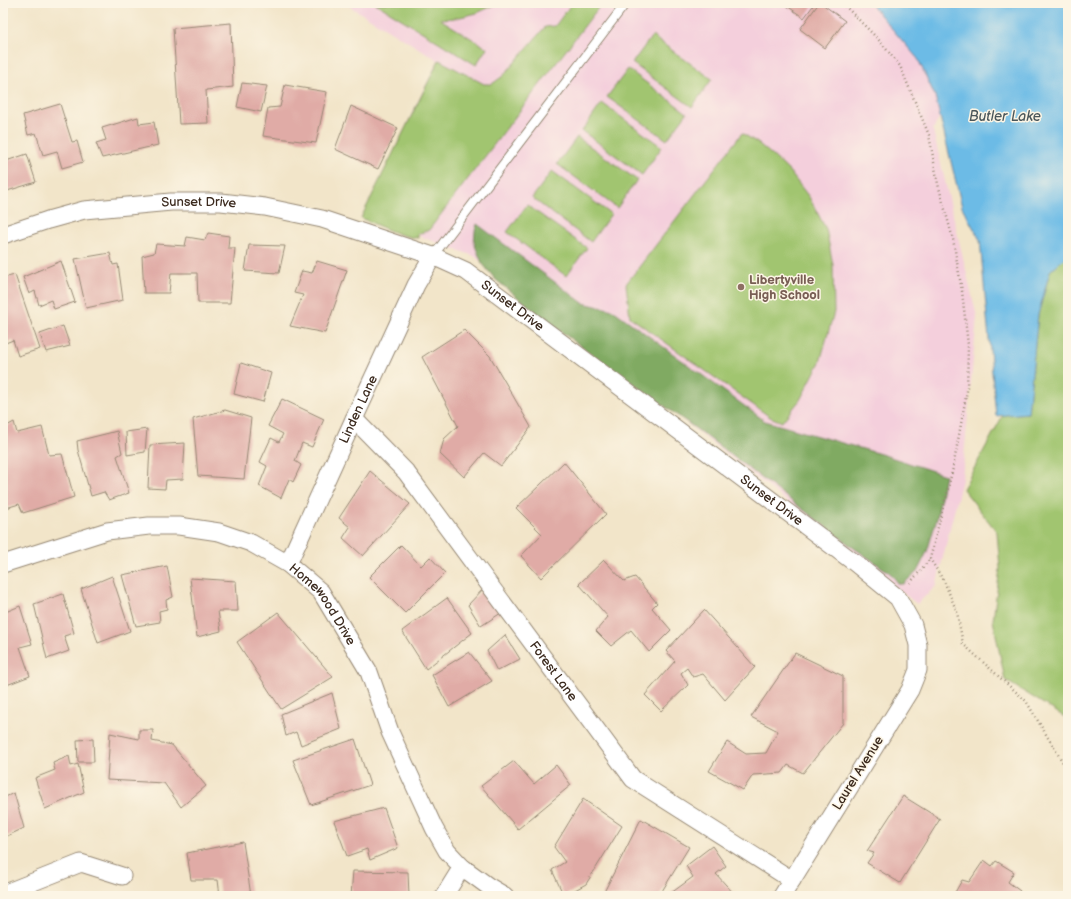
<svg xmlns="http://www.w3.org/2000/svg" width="1071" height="899" viewBox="0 0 1071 899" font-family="'Balsamiq Sans',sans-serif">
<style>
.built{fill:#f4cfdc}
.green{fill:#a1c56f;stroke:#6e7846}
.forest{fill:#80aa62;stroke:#5e6a40}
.water{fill:#6cbbe6;stroke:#547282}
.building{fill:#e0aba6}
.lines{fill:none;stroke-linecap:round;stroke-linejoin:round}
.service-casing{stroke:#968874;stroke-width:10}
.minor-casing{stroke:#968874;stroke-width:19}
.path{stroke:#968874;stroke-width:2.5;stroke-dasharray:1 3;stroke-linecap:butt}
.service{stroke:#fff;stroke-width:8}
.minor{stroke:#fff;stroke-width:17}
.education-dot{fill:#8d6e63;stroke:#fcf5e5;stroke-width:1.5}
.labels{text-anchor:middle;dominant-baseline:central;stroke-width:3;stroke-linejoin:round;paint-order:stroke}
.street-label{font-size:13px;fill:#3b2a1e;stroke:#fcf5e5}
.education-label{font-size:13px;font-weight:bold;fill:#785e54;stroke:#fcf5e5;text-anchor:start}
.water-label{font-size:14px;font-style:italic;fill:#4a565a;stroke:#fcf5e5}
</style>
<rect width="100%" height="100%" fill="#fcf5e5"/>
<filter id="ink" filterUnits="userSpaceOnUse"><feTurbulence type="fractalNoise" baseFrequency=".025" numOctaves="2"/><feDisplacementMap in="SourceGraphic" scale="8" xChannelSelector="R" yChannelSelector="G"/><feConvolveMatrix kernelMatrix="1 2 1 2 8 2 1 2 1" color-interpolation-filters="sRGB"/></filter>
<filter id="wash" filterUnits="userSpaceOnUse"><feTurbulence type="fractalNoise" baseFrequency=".012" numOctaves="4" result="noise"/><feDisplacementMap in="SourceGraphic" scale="16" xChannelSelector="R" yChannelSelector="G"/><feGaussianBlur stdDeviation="0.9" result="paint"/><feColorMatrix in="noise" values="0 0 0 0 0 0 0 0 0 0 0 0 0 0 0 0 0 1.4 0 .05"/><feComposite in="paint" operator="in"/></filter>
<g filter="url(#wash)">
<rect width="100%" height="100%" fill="#f2e5c9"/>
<polygon class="built" points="344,3 997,3 933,130 977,317 962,479 936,586 917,604 474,256 405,231 364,212 438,60"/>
<g class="green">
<polygon points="375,3 499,3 477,13 456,18 440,19 487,48 476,65"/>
<path d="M572,3h30l-173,227 -11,4v4c-15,0 -43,-14 -57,-20l78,-158 45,24h8l11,-8 42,-49 10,-1z"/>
<polygon points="652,36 712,79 692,107 632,63"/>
<polygon points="628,69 687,113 667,140 607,97"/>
<polygon points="602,103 662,147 642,175 582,131"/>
<polygon points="742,133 759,144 772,155 789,171 809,197 826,229 833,265 834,312 820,362 800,400 782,422 770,417 630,317 626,284"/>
<polygon points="577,137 637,180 617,208 557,164"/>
<polygon points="552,171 611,214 591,242 532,198"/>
<polygon points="527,205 587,248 566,276 507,232"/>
<polygon points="1068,255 1068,719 1005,680 993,620 1000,568 997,532 963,489 1003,415 1028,413 1038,315 1050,271"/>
</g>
<polygon class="forest" points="477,224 583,303 613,310 765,421 884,455 945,475 937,518 927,552 917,572 903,584 899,584 890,573 851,546 706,436 549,323 495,279 482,263 474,243 475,231"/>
<polygon class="water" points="870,3 1068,3 1068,255 1050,271 1038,315 1028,413 996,416 980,240 962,207 935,96 918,59"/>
<g id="blocks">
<g class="building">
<polygon points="783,3 815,3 804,18"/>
<polygon points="819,3 821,3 845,21 825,48 800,29"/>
<polygon points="231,23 233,87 206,90 208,123 179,124 173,28"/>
<polygon points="242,83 267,86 261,112 237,107"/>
<polygon points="285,85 327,92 316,143 263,136 268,108 280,107"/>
<polygon points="60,104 72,142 77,141 83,162 62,168 57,151 43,155 36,133 28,135 23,115"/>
<polygon points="351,106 398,128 378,169 335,149"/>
<polygon points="138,117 139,124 154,122 158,145 102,158 96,143 106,140 102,128"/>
<polygon points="27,154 36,182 4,192 3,188 3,162"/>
<polygon points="208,233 229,236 228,248 235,248 230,303 198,303 197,273 171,273 169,293 144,293 142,256 154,253 156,244 185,246 187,237 205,240"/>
<polygon points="249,245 285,246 279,273 245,271"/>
<polygon points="110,253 113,265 118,264 123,300 86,308 75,259"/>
<polygon points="61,261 75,302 54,309 51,300 39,305 35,291 29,294 23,277"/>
<polygon points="317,261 347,270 325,333 290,326 303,295 294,293 302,271 312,273"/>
<polygon points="15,275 40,349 18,356 13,340 3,344 3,278"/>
<polygon points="63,326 70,346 46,352 40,334"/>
<polygon points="464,330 490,356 531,427 501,466 484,453 464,477 440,454 444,439 458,426 422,357"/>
<polygon points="241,363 271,373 263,402 234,394"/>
<polygon points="282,399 324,419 312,447 302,443 295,461 301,465 293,482 289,479 281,498 259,486 267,466 260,462 271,438 279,442 283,434 268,426"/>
<polygon points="225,410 251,418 244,479 198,476 193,419"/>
<polygon points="14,422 17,433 42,427 49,455 62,454 74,497 23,513 19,504 3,509 3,428"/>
<polygon points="147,429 145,452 127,455 126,432"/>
<polygon points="117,431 122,453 117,456 129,493 109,500 104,492 91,496 78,450 77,441"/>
<polygon points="185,443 183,479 166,480 165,489 148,488 150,445"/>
<polygon points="564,462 606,514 541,578 521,556 542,534 516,508"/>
<polygon points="370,471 410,504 363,556 343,538 350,527 339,518"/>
<polygon points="401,545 421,566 430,557 445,573 405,613 369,577"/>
<polygon points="604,560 624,581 635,577 657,603 652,608 671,630 649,652 631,630 611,646 596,631 608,617 579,584"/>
<polygon points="167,566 173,597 166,600 167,609 159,611 160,622 136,626 122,575"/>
<polygon points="112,576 130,631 98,643 81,589"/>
<polygon points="190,578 236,581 238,611 218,611 221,631 197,637"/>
<polygon points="485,587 504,611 481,626 468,605"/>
<polygon points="63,594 74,633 64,636 69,651 47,659 34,604"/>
<polygon points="447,598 472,633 426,669 402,631"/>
<polygon points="20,606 32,644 20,647 30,676 4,686 3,613"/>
<polygon points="704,610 755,667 725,700 703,674 693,677 687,668 681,673 688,685 661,711 645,695 675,661 666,651"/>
<polygon points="278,612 333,677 281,709 237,642"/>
<polygon points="505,635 520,659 497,671 487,651"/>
<polygon points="469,652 492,681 449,707 432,675"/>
<polygon points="795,653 843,676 843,723 803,773 788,765 782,773 753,775 743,790 709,771 727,742 746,754 766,753 778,731 751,717"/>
<polygon points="332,693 341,729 301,745 296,732 286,736 281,714"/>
<polygon points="139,730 153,730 152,741 172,745 206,786 181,807 164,783 107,780 110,733 139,739"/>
<polygon points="93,739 94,762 78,762 77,740"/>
<polygon points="355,739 370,785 311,805 293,760"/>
<polygon points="69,756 71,766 78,764 84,792 45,809 35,778 55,770 53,763"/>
<polygon points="514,761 534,784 556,765 571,785 518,829 481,786"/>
<polygon points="14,793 24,828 3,838 3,798"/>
<polygon points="903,796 940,819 900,883 867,863 874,853 867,851"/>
<polygon points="583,799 622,826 586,884 564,896 552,870 565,862 554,847"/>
<polygon points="384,808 398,848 370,860 367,849 347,856 334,821"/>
<polygon points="641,819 689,847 659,896 602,896"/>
<polygon points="243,842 251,896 220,896 218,880 191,880 187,853"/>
<polygon points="712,846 726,866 716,874 736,896 667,896 693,877 686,866"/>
<polygon points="984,860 992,866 996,861 1014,872 1008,882 1020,891 1017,896 953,896 962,880 969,882"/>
<polygon points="353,871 408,872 409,896 351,896"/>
</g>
</g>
</g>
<g filter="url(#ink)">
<use href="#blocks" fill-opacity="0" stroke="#968874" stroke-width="1"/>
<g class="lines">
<g class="service-casing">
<polyline id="service" points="433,256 626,3"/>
</g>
<g class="minor-casing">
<g id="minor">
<path id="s1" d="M3,235l45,-15 36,-10 87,-8h50l44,5 57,12 111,37 33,15 389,292 43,35 15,27 5,20v25l-8,20 -128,206"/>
<path id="s2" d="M354,419l52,53 227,307 159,101"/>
<path id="s3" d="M3,564l104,-33 42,-5h30l40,6 32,11 37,21 33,28 48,80 21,60 44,96 13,23 15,16 26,19 17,10"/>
<path id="s4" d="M288,564l66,-145 62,-134 17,-29"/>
<polyline points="3,894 81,863 122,876"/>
<polyline points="444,896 462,867"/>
</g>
</g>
<g class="path">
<polyline points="842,3 878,39 900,66 929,135 938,184 953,239 962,291 968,345 967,391 953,468 930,559 944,581 957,612 963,644 1026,701 1068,771"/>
<polyline points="910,583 930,559"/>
</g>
<use href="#service" class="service"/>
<use href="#minor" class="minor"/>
</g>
</g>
<circle class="education-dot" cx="741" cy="287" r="4"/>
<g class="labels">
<g class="street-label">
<text stroke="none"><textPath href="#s1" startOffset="200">Sunset Drive</textPath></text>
<text stroke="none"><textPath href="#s1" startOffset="536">Sunset Drive</textPath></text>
<text stroke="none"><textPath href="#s4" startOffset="170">Linden Lane</textPath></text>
<text stroke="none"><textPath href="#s1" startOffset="860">Sunset Drive</textPath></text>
<text stroke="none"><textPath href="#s3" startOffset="352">Homewood Drive</textPath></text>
<text stroke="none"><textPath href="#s2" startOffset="322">Forest Lane</textPath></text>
<text transform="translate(858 773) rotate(-58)">Laurel Avenue</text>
</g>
<g class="education-label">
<text x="749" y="280">Libertyville<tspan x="749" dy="15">High School</tspan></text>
</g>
<g class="water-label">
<text x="1005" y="116">Butler Lake</text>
</g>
</g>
<rect width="1071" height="899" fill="none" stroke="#fcf5e5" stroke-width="16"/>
</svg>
